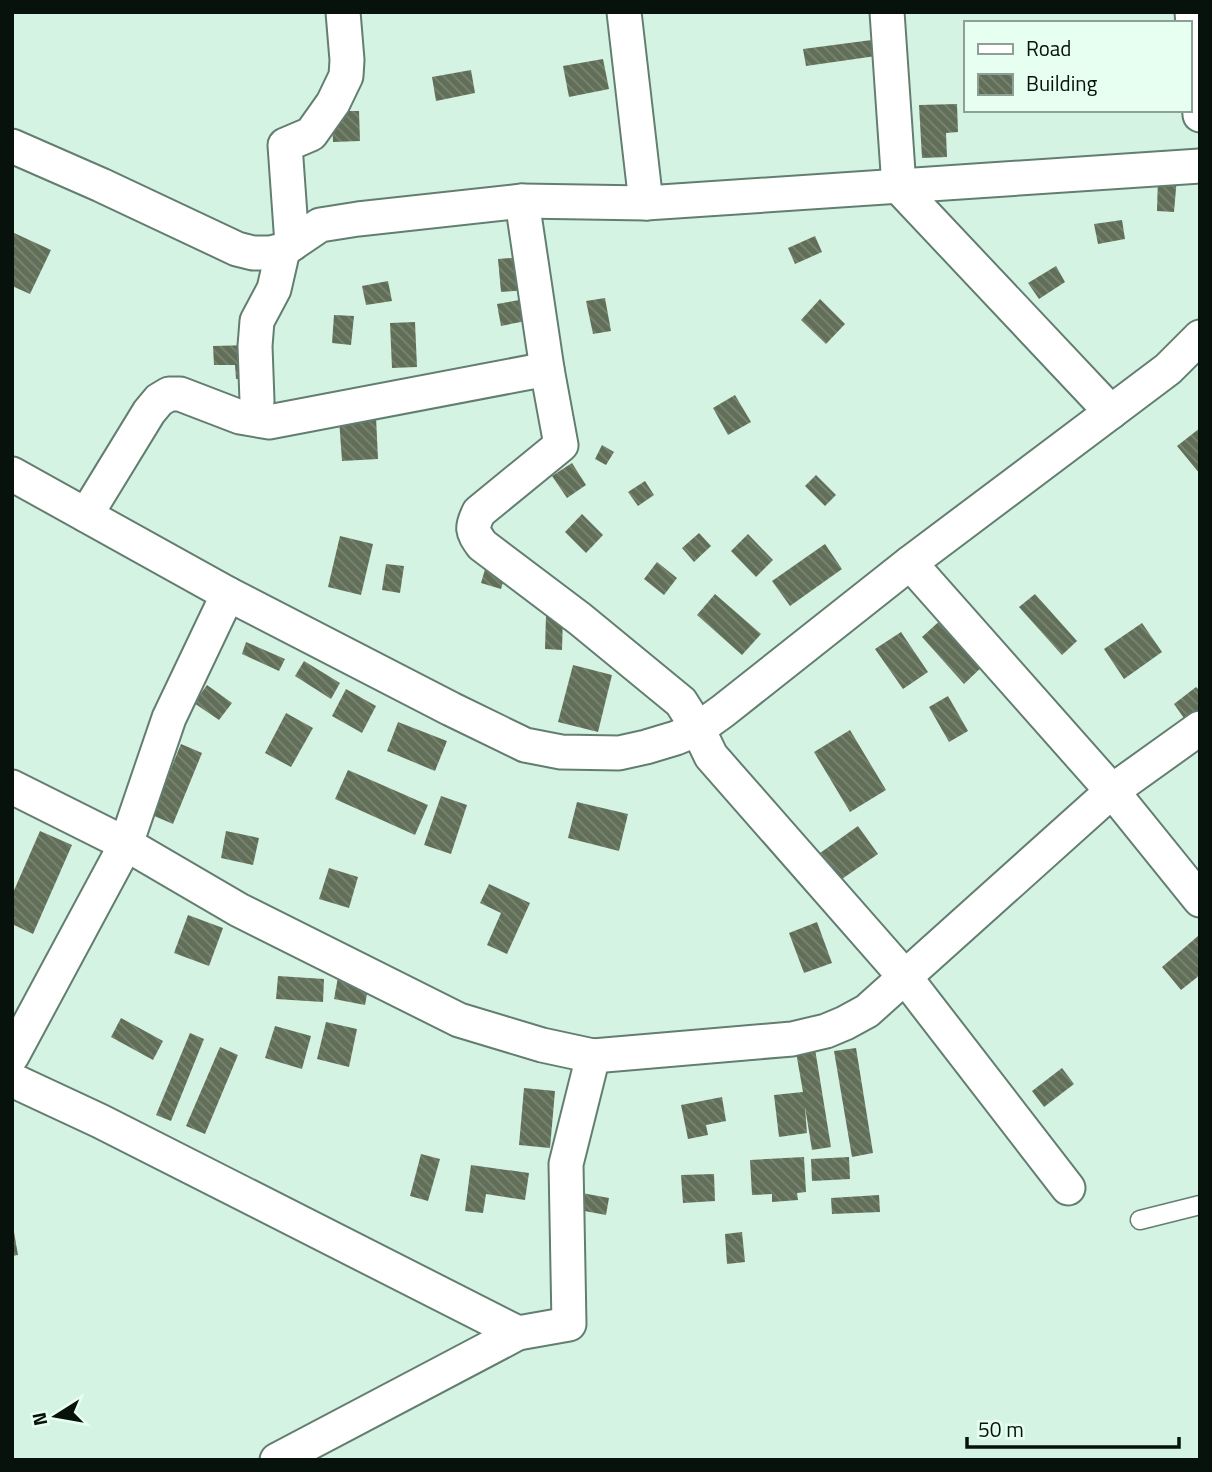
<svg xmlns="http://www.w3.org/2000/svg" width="1212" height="1472" viewBox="0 0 1212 1472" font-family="'Titillium Web',sans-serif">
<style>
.building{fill:url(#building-back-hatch)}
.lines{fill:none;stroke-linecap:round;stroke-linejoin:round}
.service-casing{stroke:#637e70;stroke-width:21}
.minor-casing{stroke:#637e70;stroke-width:37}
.service{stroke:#fff;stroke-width:18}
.minor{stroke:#fff;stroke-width:33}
</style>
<defs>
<pattern id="building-back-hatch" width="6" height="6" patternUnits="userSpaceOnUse" patternTransform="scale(1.75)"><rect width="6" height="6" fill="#626f58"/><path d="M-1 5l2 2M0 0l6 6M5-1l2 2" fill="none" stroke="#7b8574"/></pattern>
</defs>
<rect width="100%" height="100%" fill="#d5f3e3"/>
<g class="building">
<polygon points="887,38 890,54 806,66 803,49"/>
<polygon points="603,59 609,89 569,97 563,66"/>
<polygon points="471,70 475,93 436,101 432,77"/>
<polygon points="957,104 958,132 946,133 947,157 922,158 919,105"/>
<polygon points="332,111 359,111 360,141 333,142"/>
<polygon points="1158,176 1177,177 1174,212 1157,211"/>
<polygon points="1122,220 1125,239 1098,244 1094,224"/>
<polygon points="12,232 51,250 30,294 12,286"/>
<polygon points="815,236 822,252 795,264 788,248"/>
<polygon points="523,257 526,290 501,292 498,259"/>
<polygon points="1056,266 1065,282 1039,299 1028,283"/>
<polygon points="388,281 392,301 366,305 362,286"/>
<polygon points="531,298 536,319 501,326 497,304"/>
<polygon points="605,298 611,331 593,334 586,301"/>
<polygon points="820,299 845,324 826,344 801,320"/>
<polygon points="334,315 354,316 351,345 332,343"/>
<polygon points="415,322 417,367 392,368 390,323"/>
<polygon points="252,345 253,379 236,379 235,365 214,365 213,346"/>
<polygon points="735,395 751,422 728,435 713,408"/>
<polygon points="376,417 378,459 342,461 339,419"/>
<polygon points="1200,428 1200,474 1177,446"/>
<polygon points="602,445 614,452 606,465 595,459"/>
<polygon points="572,463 586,485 567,498 552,476"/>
<polygon points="816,475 836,495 825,506 805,486"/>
<polygon points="645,481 654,495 638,506 628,492"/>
<polygon points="582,514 603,535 586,553 565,532"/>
<polygon points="699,533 711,546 694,562 682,548"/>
<polygon points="748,534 773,560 756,577 731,551"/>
<polygon points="340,536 373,544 361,595 328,587"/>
<polygon points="825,544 842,569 790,606 772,581"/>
<polygon points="657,562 677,578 664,595 644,579"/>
<polygon points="386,564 404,566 400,593 382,590"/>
<polygon points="486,566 506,572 501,589 481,583"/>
<polygon points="715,594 761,634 742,655 697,615"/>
<polygon points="1035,594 1077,641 1062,655 1019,607"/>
<polygon points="546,615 563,616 562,650 545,649"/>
<polygon points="944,617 985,664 964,684 922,637"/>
<polygon points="1142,623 1162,652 1124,679 1104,649"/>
<polygon points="901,632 928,672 903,689 875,649"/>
<polygon points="246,642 285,659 279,671 242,654"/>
<polygon points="304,661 340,683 331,699 295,676"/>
<polygon points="573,665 612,675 598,732 558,722"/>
<polygon points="207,685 232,703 219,720 194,703"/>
<polygon points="1196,687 1200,691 1200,726 1193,731 1174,704"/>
<polygon points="346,689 376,706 362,733 332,716"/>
<polygon points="948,696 968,731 949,742 929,707"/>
<polygon points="286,713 313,728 291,767 265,753"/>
<polygon points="398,722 447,741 435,771 387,751"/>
<polygon points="850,730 886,790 850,812 814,752"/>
<polygon points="181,744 202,753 173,824 152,815"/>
<polygon points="348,770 428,805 415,835 335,799"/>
<polygon points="441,796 467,805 451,854 424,845"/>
<polygon points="577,802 628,814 619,851 568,838"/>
<polygon points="858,826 878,854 839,881 820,853"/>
<polygon points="40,831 72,845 33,934 12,924 12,895"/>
<polygon points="226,831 259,838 253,865 221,858"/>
<polygon points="329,868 358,877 349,908 319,899"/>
<polygon points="489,884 530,903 507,954 487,945 501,913 480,903"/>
<polygon points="188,915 223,928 209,966 174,953"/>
<polygon points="817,922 832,963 804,973 789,933"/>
<polygon points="1198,936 1200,939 1200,975 1181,990 1162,967"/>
<polygon points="278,976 324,979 323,1002 276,999"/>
<polygon points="338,977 369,983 365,1005 334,999"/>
<polygon points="121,1018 163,1041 153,1060 111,1037"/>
<polygon points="326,1022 357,1029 349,1067 317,1059"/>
<polygon points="275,1026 311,1036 302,1069 265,1058"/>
<polygon points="190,1033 204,1039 171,1121 156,1115"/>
<polygon points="220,1047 238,1055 205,1134 186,1126"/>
<polygon points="856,1048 873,1153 852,1157 834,1051"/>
<polygon points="815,1049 831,1147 812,1150 805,1107 807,1133 779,1137 774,1095 803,1092 796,1052"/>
<polygon points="1062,1068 1074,1084 1044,1107 1032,1091"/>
<polygon points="524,1088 555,1091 550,1148 519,1145"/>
<polygon points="722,1097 726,1121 706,1125 708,1135 688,1139 681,1105"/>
<polygon points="421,1154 440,1159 428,1201 410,1196"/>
<polygon points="804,1157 806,1192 797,1193 798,1200 772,1202 772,1194 752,1195 750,1160"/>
<polygon points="849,1157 850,1179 812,1181 811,1159"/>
<polygon points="471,1165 529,1173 525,1200 486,1194 483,1213 465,1211"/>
<polygon points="714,1174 715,1201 683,1203 681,1175"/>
<polygon points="582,1193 609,1198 606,1215 579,1210"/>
<polygon points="879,1195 880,1212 832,1214 831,1198"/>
<polygon points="12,1232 14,1232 18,1255 12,1256"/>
<polygon points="742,1232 745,1262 727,1264 725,1234"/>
</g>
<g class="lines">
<g class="service-casing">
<polyline id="service" points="1140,1220 1200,1205"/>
</g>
<g class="minor-casing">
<g id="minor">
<polyline points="624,12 646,203"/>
<polyline points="887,12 899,187 1111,412"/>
<polyline points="1192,12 1200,115"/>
<polyline points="12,146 101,185 237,249 253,253 270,253 283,250 320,225 358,219 522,201 646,203 1200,166"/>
<path d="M522,201l25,168 14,76 -82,67c-8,16 -7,19 3,33l98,74 101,83 17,27 13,27 194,221 163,211"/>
<polyline points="292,244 285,145 311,134 333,103 346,76 347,60 343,12"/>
<polyline points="257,401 255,346 257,321 274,289 283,250"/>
<polyline points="12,474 228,594 451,709 525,745 561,752 619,753 646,747 676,738 698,729 723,711 910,563 1168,369 1200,337"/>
<polyline points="86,515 149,412 159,400 169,394 180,394 240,417 269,422 547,369"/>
<polyline points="910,563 1112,791 1200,900"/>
<polyline points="12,787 126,844 239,910 459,1020 542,1045 593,1056 792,1039 826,1031 845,1023 867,1011 1112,791 1200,728"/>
<polyline points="12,1056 126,844 169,718 228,594"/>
<polyline points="12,1080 100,1121 518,1333 569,1324 566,1164 593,1056"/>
<polyline points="277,1460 518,1333"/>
</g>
</g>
<use href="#service" class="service"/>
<use href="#minor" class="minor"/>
</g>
<rect width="1212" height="1472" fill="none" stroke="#07120d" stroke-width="28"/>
<rect x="964" y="21" width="228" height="91" fill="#e6fff1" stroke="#8da096" stroke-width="2"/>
<rect x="978" y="44" width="35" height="10" fill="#ffffff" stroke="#8da096" stroke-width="2"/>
<text x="1026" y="56" font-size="21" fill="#07120d">Road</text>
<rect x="978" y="74" width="35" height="21" fill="url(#building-back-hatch)" stroke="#8da096" stroke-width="2"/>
<text x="1026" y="91" font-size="21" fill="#07120d">Building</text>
<g transform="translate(56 1416) rotate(259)" stroke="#e6fff1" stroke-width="5" paint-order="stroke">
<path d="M0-5L12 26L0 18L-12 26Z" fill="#07120d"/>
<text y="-10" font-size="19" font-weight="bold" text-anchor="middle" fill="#07120d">N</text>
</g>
<path d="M967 1437v10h212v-10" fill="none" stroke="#07120d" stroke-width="3.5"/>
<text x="978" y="1437" font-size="21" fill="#07120d" stroke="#e6fff1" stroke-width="5" paint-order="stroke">50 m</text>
</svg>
